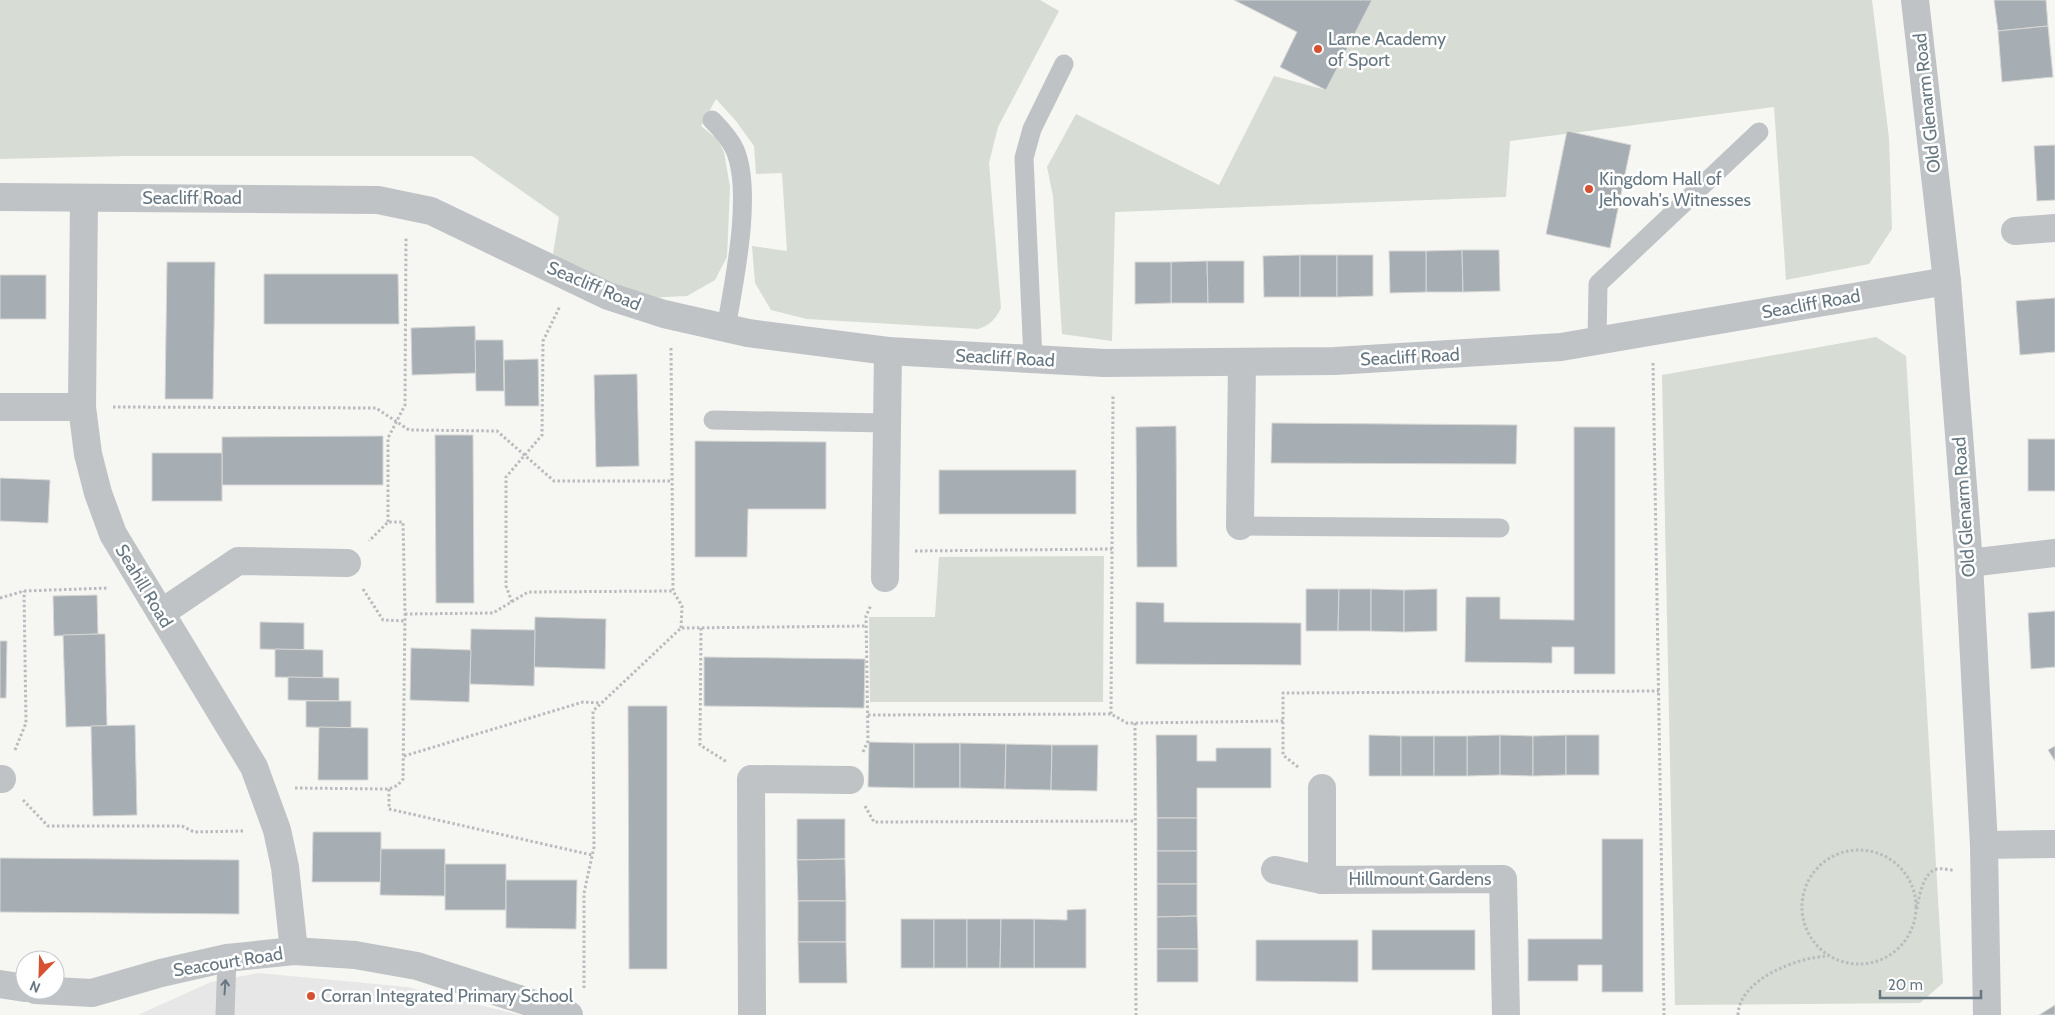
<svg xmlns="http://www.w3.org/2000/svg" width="2055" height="1015" viewBox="0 0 2055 1015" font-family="Cabin,sans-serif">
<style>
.built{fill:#e6e7e6}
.green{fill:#d7dcd4}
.building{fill:#a7aeb3;stroke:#d7d7d5}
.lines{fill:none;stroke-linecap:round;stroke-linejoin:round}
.path{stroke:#b9bcbe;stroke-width:3;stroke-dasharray:2.5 2.5;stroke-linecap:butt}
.service{stroke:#bfc3c6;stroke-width:19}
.minor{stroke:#bfc3c6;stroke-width:28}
.tertiary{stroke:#bfc3c6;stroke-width:28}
.oneway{stroke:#677782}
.poi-dot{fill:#d65132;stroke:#fff;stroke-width:2}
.labels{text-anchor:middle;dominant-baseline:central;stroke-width:5;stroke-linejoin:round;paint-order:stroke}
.poi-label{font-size:18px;fill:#677782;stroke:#fff;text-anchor:start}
.street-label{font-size:18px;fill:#677782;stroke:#fff}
</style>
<rect width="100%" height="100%" fill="#f6f6f3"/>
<polygon class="built" points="258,973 407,987 520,1015 138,1015 211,982"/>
<g class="green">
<path d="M0,0h1040l19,11 -61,116 -9,36 12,145c-6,12 -11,17 -23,21l-171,-10 -36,-9 -16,-27 -3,-37 35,5 -5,-78 -26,1 -2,-28 -18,-25 -20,-22 -15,27 17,14 6,12 6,35 -3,70 -12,23 -28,16 -42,2 -51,-22 -41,-22 6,-37 -87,-61h-346l-126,3z"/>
<polygon points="1372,0 1872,0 1889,138 1892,229 1869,264 1786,280 1774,107 1510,141 1506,197 1115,212 1112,341 1062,334 1053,196 1047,167 1076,114 1219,185 1274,76 1326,90"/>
<polygon points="1876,337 1906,356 1943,983 1920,1003 1675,1005 1662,375"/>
<polygon points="1104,556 1103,702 870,702 869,617 935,617 939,557"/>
</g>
<g class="building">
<polygon points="1234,0 1372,0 1326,90 1280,67 1297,32"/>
<polygon points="1994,0 2046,0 2048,26 1998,31"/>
<polygon points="2048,26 2053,77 2002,82 1998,31"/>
<polygon points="1567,131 1631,145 1610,248 1546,234"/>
<polygon points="2055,145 2055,200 2037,201 2034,146"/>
<polygon points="1462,250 1463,292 1426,292 1426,251"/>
<polygon points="1462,250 1499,250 1500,291 1463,292"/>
<polygon points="1389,251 1426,251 1426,292 1390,293"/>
<polygon points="1300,255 1300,297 1264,297 1263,256"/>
<rect x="1300" y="255" width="37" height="42"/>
<polygon points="1337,255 1373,255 1373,296 1337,297"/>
<polygon points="1207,261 1208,303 1171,303 1171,262"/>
<polygon points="1207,261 1244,261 1244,303 1208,303"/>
<polygon points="167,262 215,262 213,399 165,399"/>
<polygon points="1135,262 1171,262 1171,303 1135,304"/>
<polygon points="264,274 398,274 399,324 264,324"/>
<rect x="0" y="275" width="46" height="44"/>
<polygon points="2055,298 2055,352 2020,355 2016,301"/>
<polygon points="475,326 476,373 412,375 411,328"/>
<polygon points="475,340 503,340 504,391 476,391"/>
<polygon points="538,359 539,406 505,406 504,360"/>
<polygon points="637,374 639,466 596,467 594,375"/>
<polygon points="1272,423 1517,425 1516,464 1271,463"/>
<polygon points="1176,426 1177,567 1137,567 1136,427"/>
<polygon points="1574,427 1615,427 1615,674 1574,674 1574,647 1552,647 1552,663 1465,662 1466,597 1500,597 1500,619 1574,620"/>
<polygon points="435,435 473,435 474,603 436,603"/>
<polygon points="383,436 383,485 222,485 222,437"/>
<rect x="2028" y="439" width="27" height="52"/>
<polygon points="695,441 826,442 826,509 748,509 747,557 695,557"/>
<rect x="152" y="453" width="70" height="48"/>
<rect x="939" y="470" width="137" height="44"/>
<polygon points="0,478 50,480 48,523 0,521"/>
<polygon points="1306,589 1339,589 1338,631 1306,631"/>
<polygon points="1339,589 1371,589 1371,631 1338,631"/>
<polygon points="1371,589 1404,590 1404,632 1371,631"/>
<polygon points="1437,589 1437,631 1404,632 1404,590"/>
<polygon points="97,595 98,634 54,636 53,596"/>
<polygon points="1136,602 1164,603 1164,622 1301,623 1301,665 1136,664"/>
<polygon points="2055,611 2055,667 2031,669 2028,613"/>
<polygon points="535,617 606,619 605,669 534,667"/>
<polygon points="260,622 304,623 304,650 260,649"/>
<polygon points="471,629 535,630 534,686 470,684"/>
<polygon points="98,634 105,634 107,726 66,727 63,635"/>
<polygon points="0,641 7,641 6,698 0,698"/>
<polygon points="411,648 471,650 469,702 410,700"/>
<polygon points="275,649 323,650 323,678 275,677"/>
<polygon points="704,657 865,659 864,708 704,706"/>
<polygon points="288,677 339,678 339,701 288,700"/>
<polygon points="306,701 351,701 351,728 306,727"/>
<polygon points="628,706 667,706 667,969 629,969"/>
<polygon points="135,725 137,815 93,816 91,726"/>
<polygon points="319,727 368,728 368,780 318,780"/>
<polygon points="1156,735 1197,735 1197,761 1216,761 1216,748 1271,748 1271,788 1197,788 1197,818 1157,818"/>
<polygon points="1369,735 1401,736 1401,776 1369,776"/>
<polygon points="1500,735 1500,775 1467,776 1467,736"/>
<polygon points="1500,735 1533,736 1533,776 1500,775"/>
<polygon points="1566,735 1566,775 1533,776 1533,736"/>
<rect x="1566" y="735" width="33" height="40"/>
<rect x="1401" y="736" width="33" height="40"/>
<rect x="1434" y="736" width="33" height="40"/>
<polygon points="869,742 914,743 914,788 868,787"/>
<rect x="914" y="743" width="46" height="45"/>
<polygon points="960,743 1006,744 1005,789 960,788"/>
<polygon points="1006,744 1052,745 1051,790 1005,789"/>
<polygon points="1052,745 1098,745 1097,791 1051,790"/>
<polygon points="2055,746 2055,761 2048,750"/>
<rect x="1157" y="818" width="40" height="33"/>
<polygon points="797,819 845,819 845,859 797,860"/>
<polygon points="313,832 381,832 381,882 312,882"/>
<polygon points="1602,839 1643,839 1643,992 1602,992 1602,965 1578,965 1578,981 1528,981 1528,939 1602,939"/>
<polygon points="381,849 445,849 445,896 380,895"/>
<rect x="1157" y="851" width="40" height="33"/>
<polygon points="0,858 239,860 239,914 0,912"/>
<polygon points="845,859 846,901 798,901 797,860"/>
<rect x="445" y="864" width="61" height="46"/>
<polygon points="506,880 577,880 576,929 506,928"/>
<polygon points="1157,884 1197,884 1197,916 1157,917"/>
<rect x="798" y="901" width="48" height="41"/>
<polygon points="1086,909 1086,968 1034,968 1034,919 1067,920 1067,910"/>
<polygon points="1197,916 1198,949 1157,949 1157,917"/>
<rect x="901" y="919" width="33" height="49"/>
<rect x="934" y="919" width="33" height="49"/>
<polygon points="967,919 1001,919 1000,968 967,968"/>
<polygon points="1001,919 1034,919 1034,968 1000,968"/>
<rect x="1372" y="930" width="103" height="40"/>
<polygon points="1256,940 1358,940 1358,982 1256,981"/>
<polygon points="798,942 846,942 847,983 799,983"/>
<rect x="1157" y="949" width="41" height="33"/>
<polygon points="2055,1005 2055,1015 2039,1015"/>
</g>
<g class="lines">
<g class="path">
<polyline points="671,348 673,591 682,606 681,628"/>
<polyline points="1653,363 1664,1015"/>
<polyline points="113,407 376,408 409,430 497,431 554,481 672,481"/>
<polyline points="388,522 388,438 405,405 406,238"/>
<polyline points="915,551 1112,549"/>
<polyline points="363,589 383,620 405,621"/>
<polyline points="0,598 24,591 109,588"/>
<polyline points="512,602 506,586 506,477 542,435 543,341 560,306"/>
<polyline points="405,614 493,613 528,592 673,591"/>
<polyline points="701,628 700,745 727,762"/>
<polyline points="1111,714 1113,395"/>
<polyline points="868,715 1111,714 1127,723 1135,723 1283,721"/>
<polyline points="1135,723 1136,1015"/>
<polyline points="15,750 26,723 24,591"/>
<polyline points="863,752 868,741 866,616 871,605"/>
<polyline points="404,756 583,702 601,703"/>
<polyline points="1298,767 1283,755 1283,693 1659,691"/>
<polyline points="295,788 389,789 398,785 403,779 405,614 403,522 388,522 369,541"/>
<polyline points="389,789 389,809 592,855"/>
<polyline points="23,800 48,826 182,826 194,832 244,831"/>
<polyline points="865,806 874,822 1135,821"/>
<circle cx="1859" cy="907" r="57"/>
<path d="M1917,909c2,-12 6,-37 20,-40 5,-1 12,1 17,1"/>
<polyline points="584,988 584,893 594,847 593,711 681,628 866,626"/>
<path d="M1738,1015c1,-36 60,-58 90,-59"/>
</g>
<g class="service">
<path d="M712,120c9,9 18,19 23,30 18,43 -1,132 -9,178"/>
<polyline points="1597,341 1598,284 1759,132"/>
<polyline points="1033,359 1024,158 1032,129 1064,64"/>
<polyline points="713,420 887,423"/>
<polyline points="1240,526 1500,528"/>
<polyline points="225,1015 227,958"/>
</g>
<g class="minor">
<polyline points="0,197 378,200 431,211 608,296 664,314 748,333 888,351 1104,363 1335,361 1561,347 1947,281"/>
<polyline points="84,198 82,407 88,454 98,493 113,534 254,767 277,830 285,867 294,951"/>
<polyline points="2015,231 2055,228"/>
<polyline points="0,407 82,407"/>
<polyline points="1240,526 1242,363"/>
<polyline points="1969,563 2055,553"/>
<polyline points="885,578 888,351"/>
<polyline points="161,613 238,561 347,563"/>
<polyline points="0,779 2,779"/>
<polyline points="1322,788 1322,880"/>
<polyline points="1984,845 2055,844"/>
<polyline points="1275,870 1322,880 1503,879 1506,1015"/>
<polyline points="0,984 25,988"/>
<polyline points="35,990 92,993 161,973 227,958 294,951 355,955 417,966 569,1015"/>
<polyline points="752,1015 751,779 850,780"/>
</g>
<polyline class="tertiary" points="1915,0 1947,281 1969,563 1984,845 1987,1015"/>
</g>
<defs><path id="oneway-shaft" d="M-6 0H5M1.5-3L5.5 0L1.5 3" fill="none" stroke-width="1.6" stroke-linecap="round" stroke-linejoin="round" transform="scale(1.25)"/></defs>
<use class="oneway" href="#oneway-shaft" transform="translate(225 987) rotate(-86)"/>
<g class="poi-dot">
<circle cx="1318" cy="49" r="5"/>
<circle cx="1589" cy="189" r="5"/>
<circle cx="311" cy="996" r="5"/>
</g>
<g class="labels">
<g class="poi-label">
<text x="1328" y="39">Larne Academy<tspan x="1328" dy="21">of Sport</tspan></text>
<text x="1599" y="179">Kingdom Hall of<tspan x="1599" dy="21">Jehovah's Witnesses</tspan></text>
<text x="321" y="996">Corran Integrated Primary School</text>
</g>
<g class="street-label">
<text transform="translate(1927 103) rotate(-96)">Old Glenarm Road</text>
<text x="192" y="198">Seacliff Road</text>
<text transform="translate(594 286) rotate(23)">Seacliff Road</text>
<text transform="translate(1811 304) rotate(-10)">Seacliff Road</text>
<text transform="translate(1410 357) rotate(-3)">Seacliff Road</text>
<text transform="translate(1005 358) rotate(3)">Seacliff Road</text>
<text transform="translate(1964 507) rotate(-94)">Old Glenarm Road</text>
<text transform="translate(144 586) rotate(59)">Seahill Road</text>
<text x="1420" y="879">Hillmount Gardens</text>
<text transform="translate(228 962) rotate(-9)">Seacourt Road</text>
</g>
</g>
<g transform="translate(40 975) rotate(203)"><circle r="24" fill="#ffffff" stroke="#c2c9cd"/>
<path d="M0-4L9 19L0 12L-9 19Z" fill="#d65132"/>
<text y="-8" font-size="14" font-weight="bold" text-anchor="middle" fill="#677782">N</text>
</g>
<path d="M1880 990v8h101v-8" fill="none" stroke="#677782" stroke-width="2.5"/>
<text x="1888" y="990" font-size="15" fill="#677782" stroke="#ffffff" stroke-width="4" paint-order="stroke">20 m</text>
</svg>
